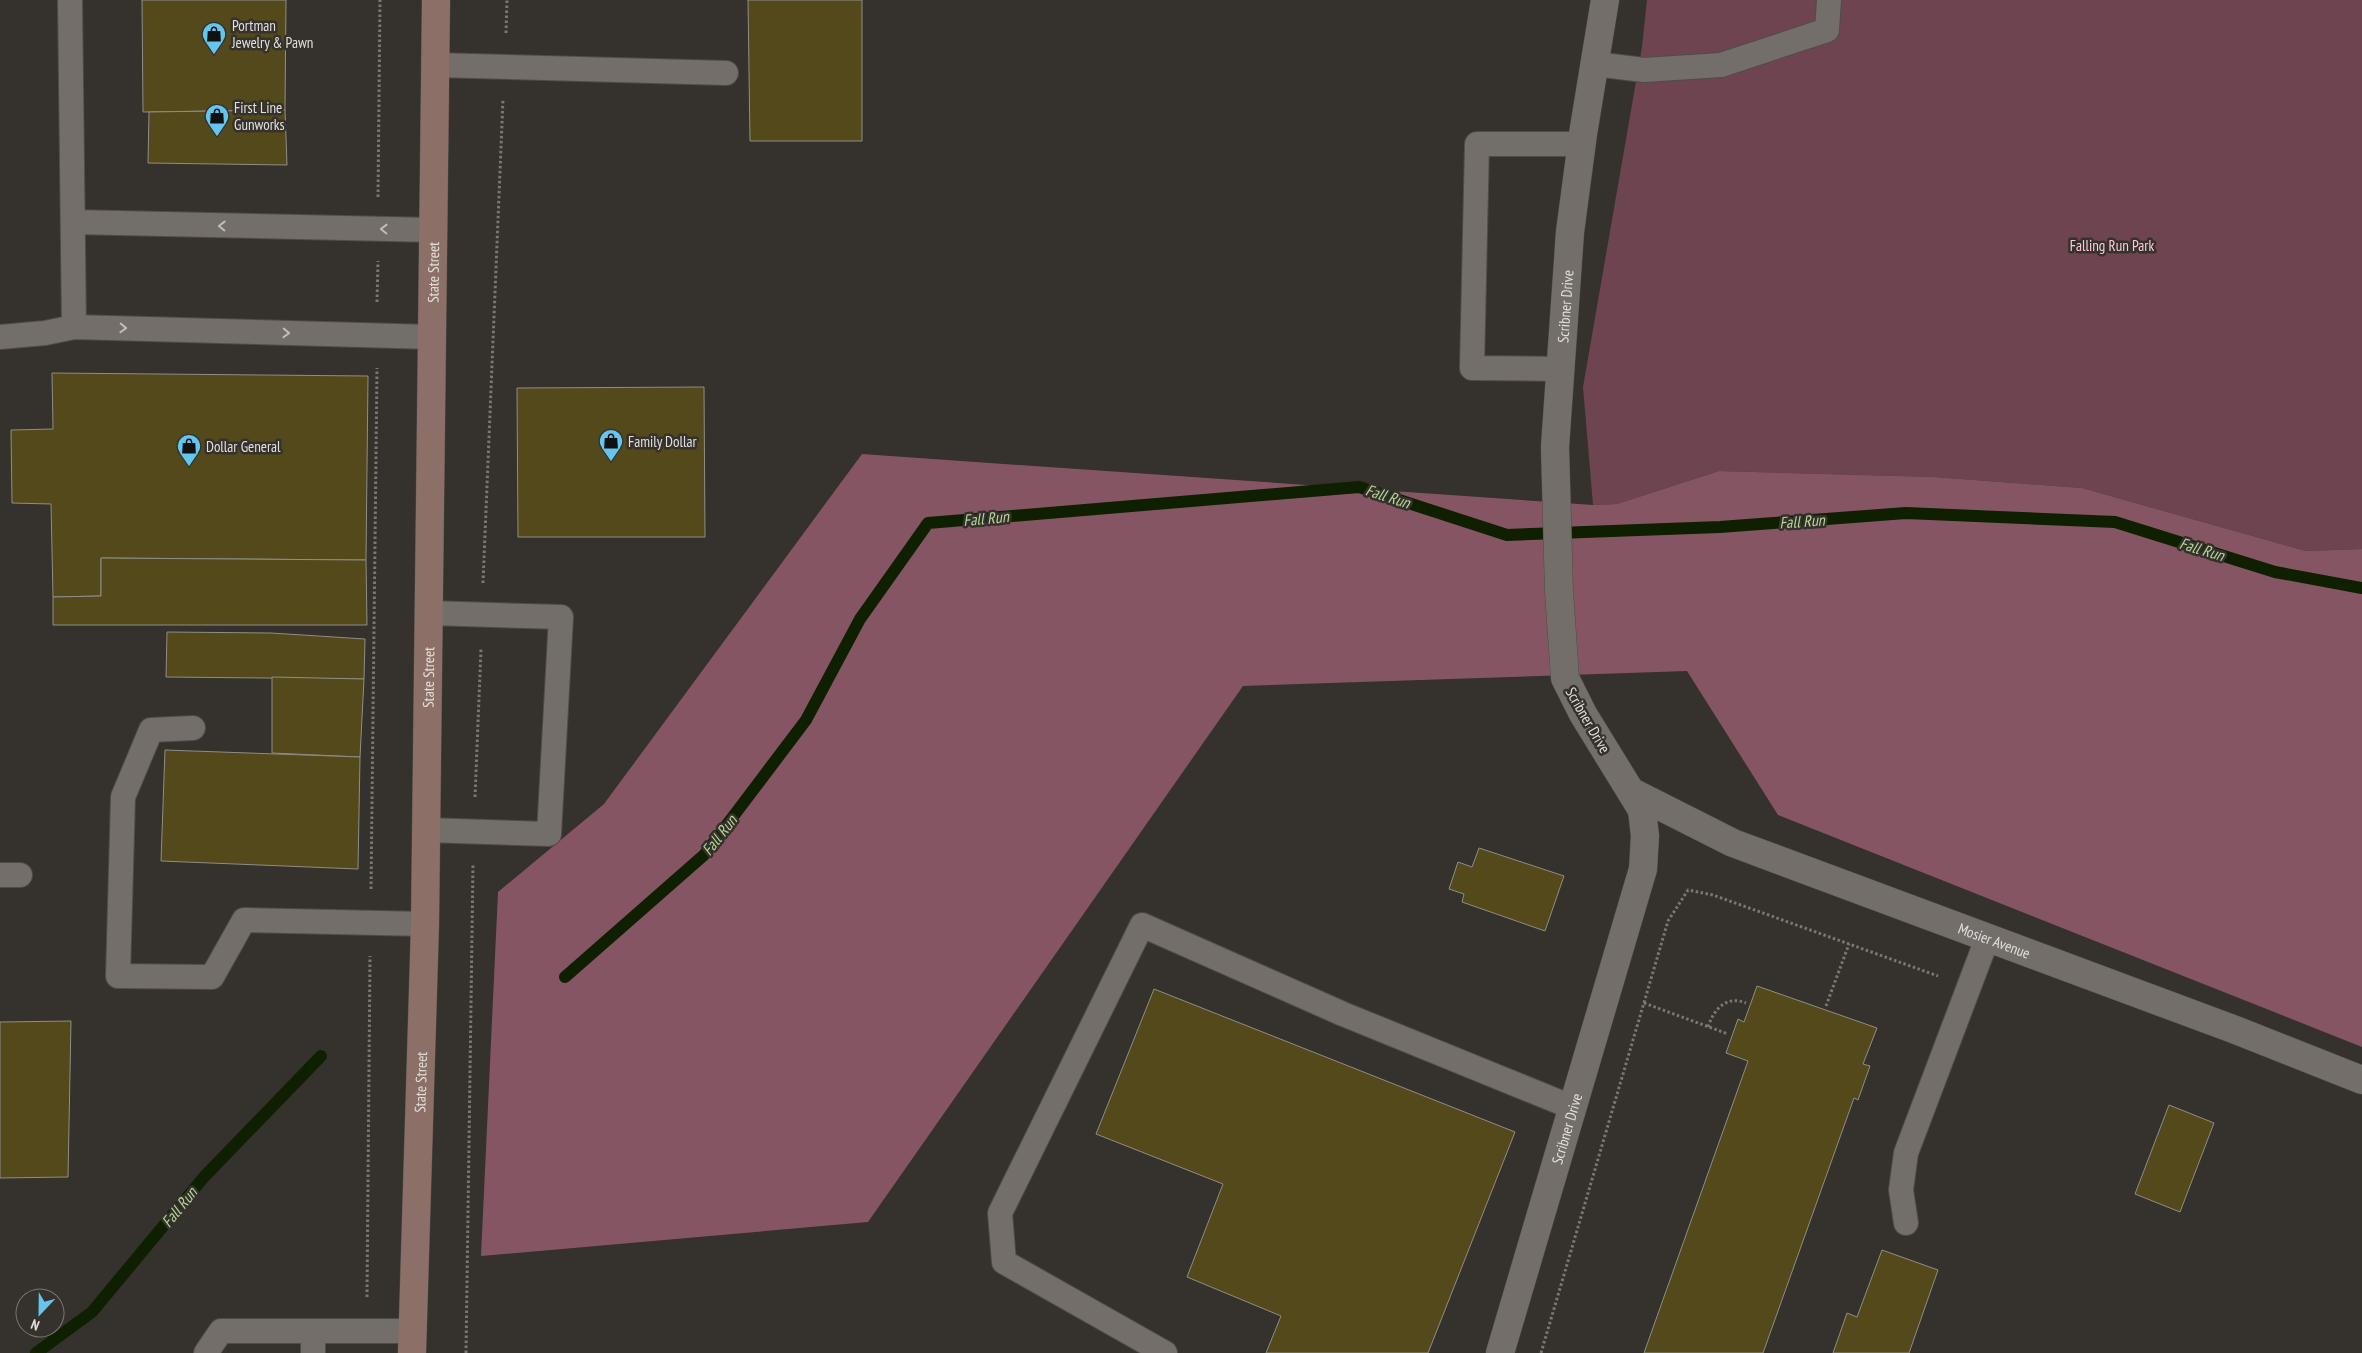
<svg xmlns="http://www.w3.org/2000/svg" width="2362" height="1353" viewBox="0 0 2362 1353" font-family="'PT Sans Narrow',sans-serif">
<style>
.green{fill:#6e4450}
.forest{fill:#865563}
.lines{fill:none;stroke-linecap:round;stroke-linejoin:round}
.stream{stroke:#0f2000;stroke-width:12}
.building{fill:#53491a;stroke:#8f8e87}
.service-casing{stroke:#504c48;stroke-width:26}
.minor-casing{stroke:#504c48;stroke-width:29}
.secondary-casing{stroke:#504c48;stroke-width:29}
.path{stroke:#7b7773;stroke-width:3;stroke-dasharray:2.5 2.5;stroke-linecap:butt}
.service{stroke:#736e69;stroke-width:24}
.minor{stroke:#736e69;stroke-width:28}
.secondary{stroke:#8c7067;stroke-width:28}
.oneway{stroke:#c0bcb9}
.labels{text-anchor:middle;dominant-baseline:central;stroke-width:5;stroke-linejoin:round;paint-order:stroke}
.poi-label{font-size:15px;fill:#e1dedb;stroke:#35312c;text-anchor:start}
.park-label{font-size:15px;fill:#fccbd8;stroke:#35312c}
.street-label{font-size:15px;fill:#e1dedb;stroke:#35312c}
.water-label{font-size:16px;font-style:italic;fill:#b3d693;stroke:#35312c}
</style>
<rect width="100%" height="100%" fill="#35312c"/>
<polygon class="green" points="1647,0 2362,0 2362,549 2306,551 2082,488 1934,477 1719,471 1617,504 1593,505 1583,387 1642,47"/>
<polygon class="forest" points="862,454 1593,505 1617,504 1719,471 1934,477 2082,488 2306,551 2362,549 2362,1047 1778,815 1687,671 1243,686 868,1222 481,1256 498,892 604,804"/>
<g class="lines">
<g class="stream">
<polyline points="565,977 704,855 806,720 860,619 928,523 1359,487 1507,535 1720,527 1906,513 2115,522 2275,572 2362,588"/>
<polyline points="36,1353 92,1312 204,1177 321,1056"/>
</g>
</g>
<g class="building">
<polygon points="142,0 286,0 285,110 143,112"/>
<polygon points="748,0 862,0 862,141 750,141"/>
<polygon points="285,110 287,165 148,163 149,112"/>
<polygon points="52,373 368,376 366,560 101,558 101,596 53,597 51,504 12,503 11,430 53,429"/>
<polygon points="704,387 705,537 518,537 517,388"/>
<polygon points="101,558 366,560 367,625 53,625 53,597 101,596"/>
<polygon points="167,632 271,633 365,639 364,679 166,677"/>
<polygon points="272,677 364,679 360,757 272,753"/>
<polygon points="165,750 360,757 358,869 161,861"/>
<polygon points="1479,848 1564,876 1545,931 1462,902 1464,894 1449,889 1458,862 1472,867"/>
<polygon points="1757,986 1877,1028 1863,1064 1870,1066 1858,1100 1854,1098 1763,1353 1644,1353 1748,1061 1726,1053 1738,1019 1744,1022"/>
<polygon points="1154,989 1515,1132 1428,1353 1266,1353 1281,1316 1187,1277 1223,1184 1096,1134"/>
<polygon points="71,1021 68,1177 0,1178 0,1022"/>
<polygon points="2169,1105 2214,1123 2180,1212 2135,1194"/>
<polygon points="1882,1250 1938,1270 1909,1353 1833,1353 1847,1313 1857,1317"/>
</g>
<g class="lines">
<g class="service-casing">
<g id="service">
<polyline points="70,0 74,327"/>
<polyline points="1595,64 1644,70 1721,65 1827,30 1829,0"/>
<polyline points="435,65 726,73"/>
<polyline points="73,222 433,230"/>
<polyline points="0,337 45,333 74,327 432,337"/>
<polyline points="1560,369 1472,368 1477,144 1582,144"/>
<polyline points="193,728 151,730 123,797 118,976 212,977 244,920 425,924"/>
<polyline points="426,830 549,834 561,617 429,613"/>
<polyline points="0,875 20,875"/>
<polyline points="1906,1223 1901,1190 1906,1153 1987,939"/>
<polyline points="313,1331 313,1353"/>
<polyline points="206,1353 221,1331 412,1331"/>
<polyline points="1165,1353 1004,1262 1000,1213 1142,925 1343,1014 1574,1108"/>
</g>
</g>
<g class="minor-casing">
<g id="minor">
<path id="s1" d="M1632,792l101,51 500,186 129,51"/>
<path id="s2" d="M1500,1353l143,-484 2,-33 -3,-26 -59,-96 -18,-36 -6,-87 -4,-144 15,-215 13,-98 22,-134"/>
</g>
</g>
<g class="secondary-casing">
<g id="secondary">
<path id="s3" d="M412,1353l13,-429 11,-924"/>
</g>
</g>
<g class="path">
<polyline points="506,33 507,0"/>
<polyline points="378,197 380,0"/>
<polyline points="377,302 378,261"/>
<polyline points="483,583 503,99"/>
<polyline points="475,797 481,649"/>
<polyline points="371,889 377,368"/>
<polyline points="1644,1003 1728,1034"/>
<polyline points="1826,1006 1849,944"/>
<path d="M1708,1027c6,-18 18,-32 38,-24"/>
<polyline points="367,1297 370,956"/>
<polyline points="466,1353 473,864"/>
<polyline points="1541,1353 1668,921 1688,890 1713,895 1938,976"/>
</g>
<use href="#service" class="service"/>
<use href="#minor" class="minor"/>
<use href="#secondary" class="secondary"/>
</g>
<defs><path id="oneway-chevron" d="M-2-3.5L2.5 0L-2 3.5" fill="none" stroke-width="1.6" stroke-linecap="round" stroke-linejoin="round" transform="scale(1.25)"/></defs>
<g class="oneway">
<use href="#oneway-chevron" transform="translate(222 226) rotate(-179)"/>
<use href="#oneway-chevron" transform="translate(384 229) rotate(-179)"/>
<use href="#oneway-chevron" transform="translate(123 328) rotate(2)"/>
<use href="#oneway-chevron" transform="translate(286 333) rotate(2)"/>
</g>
<defs>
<g id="shop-pin" transform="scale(1.25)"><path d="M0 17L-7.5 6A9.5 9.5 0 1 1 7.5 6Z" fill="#64c5ee" stroke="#35312c"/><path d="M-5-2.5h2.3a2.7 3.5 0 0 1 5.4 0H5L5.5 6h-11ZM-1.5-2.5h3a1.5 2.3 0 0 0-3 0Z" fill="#111"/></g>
</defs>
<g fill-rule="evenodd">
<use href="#shop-pin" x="214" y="34"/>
<use href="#shop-pin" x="217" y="116"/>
<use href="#shop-pin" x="611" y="441"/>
<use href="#shop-pin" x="189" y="446"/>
</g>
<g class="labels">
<g class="poi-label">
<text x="232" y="25">Portman<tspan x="232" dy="17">Jewelry &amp; Pawn</tspan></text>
<text x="234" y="107">First Line<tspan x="234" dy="17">Gunworks</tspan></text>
<text x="628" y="441">Family Dollar</text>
<text x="206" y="446">Dollar General</text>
</g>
<g class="park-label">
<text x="2112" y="245">Falling Run Park</text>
</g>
<g class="street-label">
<text stroke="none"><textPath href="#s3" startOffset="1081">State Street</textPath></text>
<text stroke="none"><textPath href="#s2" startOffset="1089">Scribner Drive</textPath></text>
<text stroke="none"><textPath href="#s3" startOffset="676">State Street</textPath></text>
<text transform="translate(1588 720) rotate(60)">Scribner Drive</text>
<text stroke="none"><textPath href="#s1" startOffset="392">Mosier Avenue</textPath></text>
<text stroke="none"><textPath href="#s3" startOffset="271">State Street</textPath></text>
<text stroke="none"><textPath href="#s2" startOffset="234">Scribner Drive</textPath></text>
</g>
<g class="water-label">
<text transform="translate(1388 496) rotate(18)">Fall Run</text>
<text transform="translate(986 518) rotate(-5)">Fall Run</text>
<text transform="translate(1802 521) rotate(-4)">Fall Run</text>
<text transform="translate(2202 549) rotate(17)">Fall Run</text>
<text transform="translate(719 835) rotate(-52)">Fall Run</text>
<text transform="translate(179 1207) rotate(-51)">Fall Run</text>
</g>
</g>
<g transform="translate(40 1313) rotate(202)"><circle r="24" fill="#35312c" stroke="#7a7672"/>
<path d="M0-4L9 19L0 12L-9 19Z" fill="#64c5ee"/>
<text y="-8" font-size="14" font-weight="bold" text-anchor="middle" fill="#e1dedb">N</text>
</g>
</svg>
